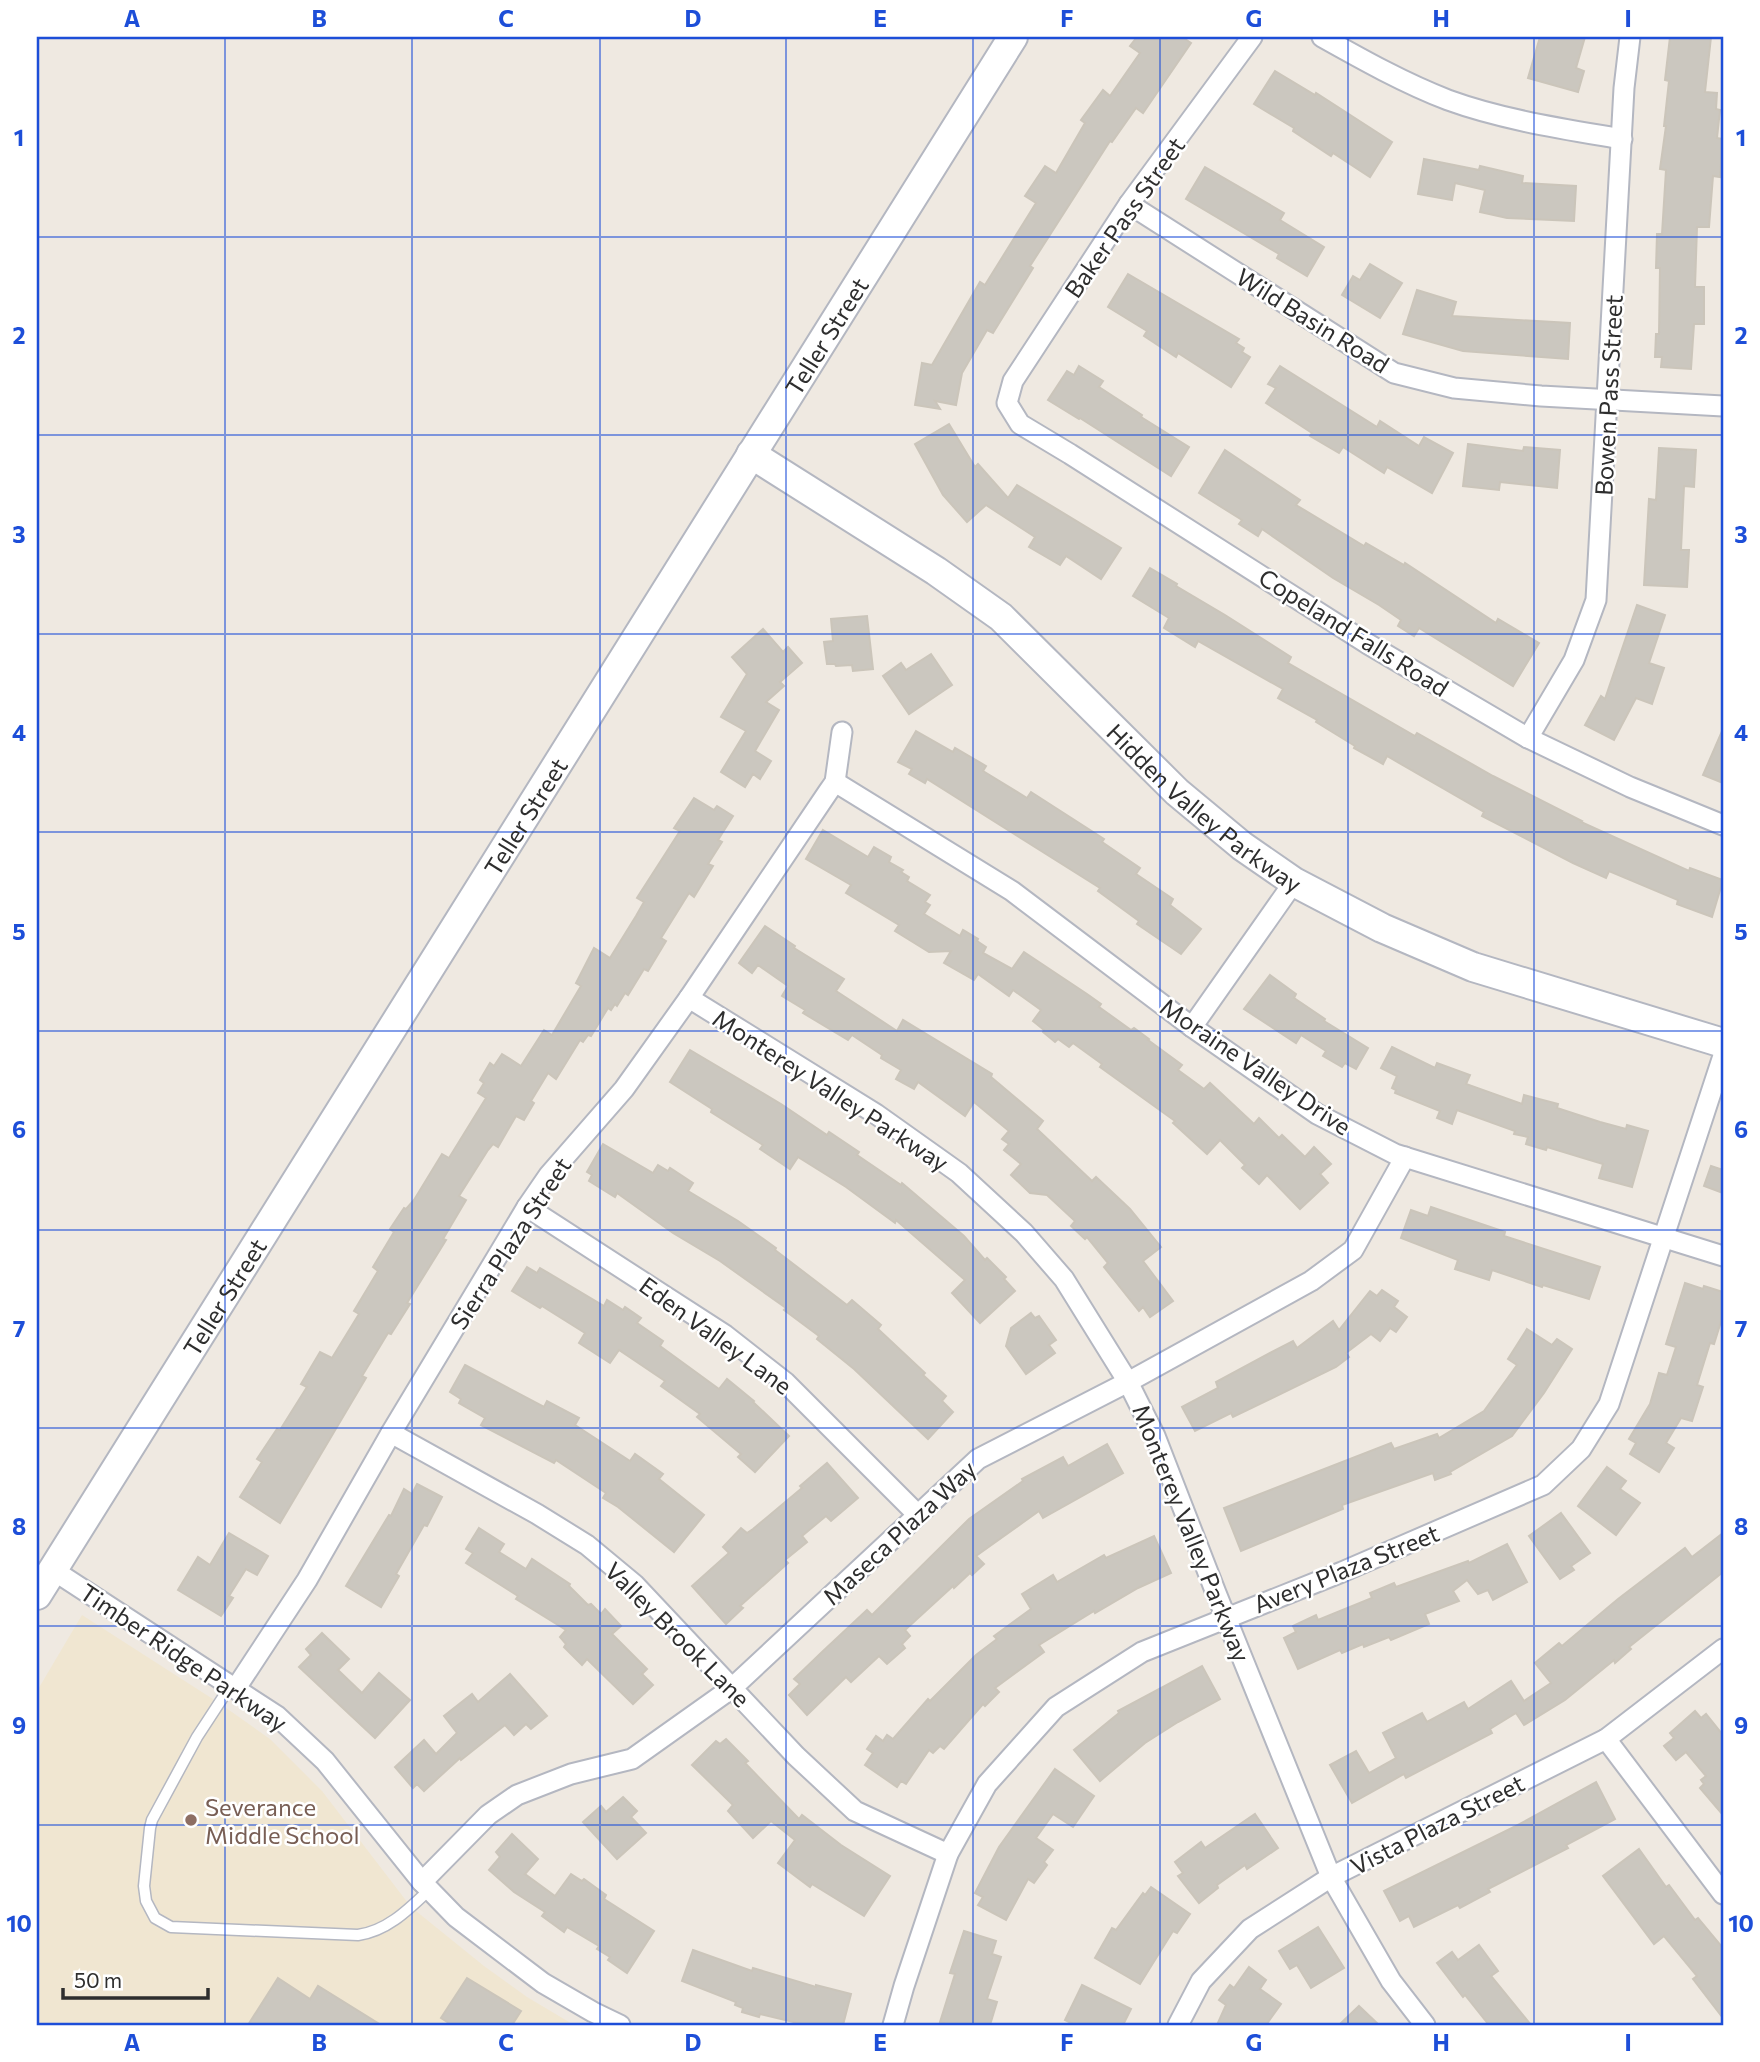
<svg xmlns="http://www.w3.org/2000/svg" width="1760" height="2062" viewBox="0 0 1760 2062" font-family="Commissioner,sans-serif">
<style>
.education{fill:#f0e6d1}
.building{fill:#cbc7bf;stroke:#cbc5ba;stroke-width:2}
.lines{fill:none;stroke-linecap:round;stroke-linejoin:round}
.lane-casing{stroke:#b4b7c1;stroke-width:13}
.street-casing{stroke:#b4b7c1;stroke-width:23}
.secondary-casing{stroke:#b4b7c1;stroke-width:32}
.lane{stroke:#fff;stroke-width:10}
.street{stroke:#fff;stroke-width:19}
.secondary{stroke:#fff;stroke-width:28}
.grid{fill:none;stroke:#1d4ed8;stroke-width:2;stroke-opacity:0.55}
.education-dot{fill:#8d6e63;stroke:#fff;stroke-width:2.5}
.labels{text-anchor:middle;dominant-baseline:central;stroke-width:5;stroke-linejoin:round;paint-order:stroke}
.street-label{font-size:24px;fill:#2e2e2e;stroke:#fff}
.education-label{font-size:24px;fill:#785e54;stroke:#fff;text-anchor:start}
.neatline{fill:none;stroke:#1d4ed8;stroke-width:2.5}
.grid-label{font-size:23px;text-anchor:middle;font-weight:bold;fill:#1d4ed8}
</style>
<rect width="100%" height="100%" fill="#efe9e1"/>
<polygon class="education" points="82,1615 219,1703 270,1739 322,1791 411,1907 484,1966 527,1997 574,2025 37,2025 37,1691"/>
<g class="building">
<polygon points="1137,37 1182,37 1191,43 1143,113 1136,108 1112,142 1110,141 1030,266 1033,268 993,333 987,330 962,373 956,405 935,401 940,409 915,405 922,363 932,365 980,282 985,285 1036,203 1025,196 1045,166 1056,173 1085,123 1081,120 1103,90 1110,96 1140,53 1130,46"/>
<polygon points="1540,37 1585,37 1576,68 1584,71 1578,92 1528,78"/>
<polygon points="1670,37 1711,37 1705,92 1717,93 1716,109 1720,110 1717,138 1723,139 1720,177 1713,176 1709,227 1697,227 1695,287 1704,287 1704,324 1694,324 1691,369 1661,367 1662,357 1655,357 1656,334 1659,334 1660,268 1656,268 1657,234 1662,234 1666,170 1660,169 1666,126 1664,126 1669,81 1665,80"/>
<polygon points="1275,71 1315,95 1316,93 1392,142 1370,177 1333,153 1331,156 1293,131 1294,128 1254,104"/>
<polygon points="1424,159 1479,170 1480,166 1523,176 1522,183 1576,186 1574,221 1507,218 1480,212 1485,190 1455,183 1452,200 1418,194"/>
<polygon points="1205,167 1284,213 1280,220 1324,247 1307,276 1277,258 1279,254 1186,199"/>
<polygon points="1370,264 1402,283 1380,318 1342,295 1353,276 1360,280"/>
<polygon points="1128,274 1239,339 1236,343 1244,348 1242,352 1250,357 1231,387 1178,353 1176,357 1144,336 1147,331 1108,307"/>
<polygon points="1417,290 1456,302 1452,316 1570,323 1568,359 1463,351 1403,334"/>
<polygon points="1079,366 1103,381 1099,387 1142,415 1141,417 1189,447 1171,476 1080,418 1079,419 1048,400 1067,371 1074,375"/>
<polygon points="1280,366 1377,427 1380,421 1419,446 1424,437 1453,453 1432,493 1387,467 1384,473 1343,447 1339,453 1310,436 1312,433 1266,403 1276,388 1268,384"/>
<polygon points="949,424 975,467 978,464 1008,498 1017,485 1121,548 1101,579 1066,556 1060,565 1029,547 1035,537 986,505 967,522 943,495 915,444"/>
<polygon points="1468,444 1523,451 1524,447 1560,450 1557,488 1500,482 1499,490 1463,486"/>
<polygon points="1659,448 1696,450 1694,487 1684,486 1681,550 1689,550 1687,587 1644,585 1649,499 1656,500"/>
<polygon points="1225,450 1300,500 1296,505 1364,546 1366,543 1404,565 1405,563 1496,623 1498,619 1539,643 1513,686 1419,628 1414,636 1398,626 1401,620 1379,605 1333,578 1262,529 1258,536 1239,524 1242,520 1199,493"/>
<polygon points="1150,568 1177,584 1176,586 1225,615 1291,657 1288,663 1415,736 1417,733 1493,776 1582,821 1581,822 1689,871 1690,868 1723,880 1712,917 1677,904 1678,900 1609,871 1606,878 1573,863 1482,816 1484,812 1387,756 1383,764 1354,748 1355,746 1316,722 1317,720 1278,698 1283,689 1198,641 1195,647 1164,628 1169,618 1133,596"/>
<polygon points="1637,605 1665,615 1649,663 1664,668 1652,704 1636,698 1614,740 1585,725 1601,696 1605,699"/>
<polygon points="867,616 873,669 853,671 852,665 836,666 835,664 827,664 824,642 833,641 831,619"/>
<polygon points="763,629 783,652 788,647 802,663 780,682 784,686 766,702 779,710 755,751 771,761 760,779 753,774 745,787 721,772 746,731 721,717 747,674 732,657"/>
<polygon points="931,654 952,685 909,714 883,676 901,663 906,670"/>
<polygon points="1723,729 1723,783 1703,775"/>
<polygon points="916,731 953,752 955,748 986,766 983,771 1027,798 1031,792 1104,839 1102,842 1140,868 1136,874 1173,899 1170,905 1201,929 1181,954 1137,924 1139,921 1098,891 1100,888 927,779 925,783 909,774 912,769 898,762"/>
<polygon points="694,798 714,810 717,806 733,816 718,840 722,842 708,864 713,866 694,897 689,893 661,938 666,941 648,971 644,969 628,995 625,993 617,1006 615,1004 611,1010 608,1008 591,1036 588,1035 583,1042 580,1040 556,1079 548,1073 531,1101 534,1103 524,1120 516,1116 498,1147 493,1144 488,1150 459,1196 466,1200 443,1239 446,1240 407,1303 410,1304 391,1334 388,1333 362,1376 366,1378 280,1523 240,1497 262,1462 257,1459 277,1429 280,1430 307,1387 301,1384 320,1352 332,1358 359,1314 354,1311 378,1271 373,1267 394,1232 390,1229 404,1208 406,1209 414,1200 442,1154 449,1158 486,1098 478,1093 484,1083 480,1080 490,1063 494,1066 502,1054 521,1066 544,1030 552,1035 581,986 576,983 594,948 610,958 636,916 644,902 637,898 680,831 674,828"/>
<polygon points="823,830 868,857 874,847 891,857 889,862 903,870 901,872 909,877 907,881 930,895 925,902 930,905 924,914 960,936 963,930 978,939 977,941 986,947 983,953 1012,969 1024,952 1087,994 1101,1004 1099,1007 1131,1030 1134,1028 1149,1039 1148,1040 1182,1065 1178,1070 1204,1089 1210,1083 1254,1124 1259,1118 1279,1138 1282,1135 1305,1157 1314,1147 1331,1164 1320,1174 1328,1183 1300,1209 1267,1175 1259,1184 1242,1168 1245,1165 1220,1140 1207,1154 1173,1123 1175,1121 1100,1067 1102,1064 1073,1043 1069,1047 1058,1039 1055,1042 1043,1032 1044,1030 1033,1021 1041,1010 1013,990 1009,996 978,974 974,980 944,963 951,951 929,952 895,931 899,925 846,893 851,885 806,859"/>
<polygon points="765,926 795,946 794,948 844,979 836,991 897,1031 903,1020 992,1074 991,1077 1043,1121 1037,1129 1092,1181 1096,1177 1130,1209 1161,1247 1143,1261 1173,1301 1150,1317 1143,1307 1139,1311 1104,1267 1108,1263 1087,1237 1085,1239 1071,1226 1075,1221 1047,1195 1030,1193 1011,1175 1021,1164 1004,1150 1009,1144 1002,1139 1009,1131 974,1102 965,1116 918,1082 914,1089 896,1079 901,1070 881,1058 882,1055 852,1035 848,1040 803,1013 805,1010 782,996 788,986 758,965 752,973 739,963"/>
<polygon points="1270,975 1296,994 1294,998 1325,1019 1324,1021 1368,1048 1356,1069 1345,1063 1342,1067 1323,1056 1326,1051 1301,1035 1296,1043 1244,1009"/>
<polygon points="1392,1047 1435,1068 1437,1063 1470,1075 1466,1084 1522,1104 1524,1095 1558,1104 1557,1108 1600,1122 1626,1129 1627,1125 1648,1131 1632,1187 1599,1178 1603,1164 1547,1147 1546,1150 1526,1144 1528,1137 1514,1134 1515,1131 1457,1110 1452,1124 1437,1118 1440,1111 1395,1093 1396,1090 1392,1088 1397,1076 1381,1068"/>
<polygon points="690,1050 781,1104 827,1135 829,1132 859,1152 857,1155 901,1185 902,1183 964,1236 985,1260 987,1258 1006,1277 1004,1279 1015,1291 980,1323 952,1293 965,1280 896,1220 895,1223 846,1187 798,1157 790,1169 760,1149 763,1145 711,1112 712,1109 670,1082"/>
<polygon points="603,1144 653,1173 658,1165 668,1171 670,1168 693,1183 688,1191 738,1221 776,1248 775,1250 847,1305 852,1300 881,1325 878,1329 925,1373 923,1375 946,1396 942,1401 953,1412 928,1439 854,1369 817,1339 819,1336 784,1310 786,1308 720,1261 673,1233 617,1193 615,1197 589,1181 592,1175 587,1172"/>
<polygon points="1711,1166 1723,1170 1723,1193 1704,1186"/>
<polygon points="1431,1207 1505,1232 1504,1236 1600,1267 1589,1299 1543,1285 1542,1287 1492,1270 1489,1280 1455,1269 1458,1260 1401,1238 1411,1210 1428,1216"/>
<polygon points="527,1267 537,1273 540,1268 604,1306 607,1300 623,1310 625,1307 641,1318 637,1323 663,1341 660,1346 719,1389 727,1379 754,1401 753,1402 789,1436 755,1472 738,1457 741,1454 697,1417 700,1414 661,1386 665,1381 619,1350 610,1363 579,1343 585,1333 542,1306 540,1308 512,1291"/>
<polygon points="1685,1283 1703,1289 1704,1286 1723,1292 1723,1315 1714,1344 1710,1343 1697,1385 1703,1387 1692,1421 1681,1418 1666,1443 1674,1448 1659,1472 1630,1454 1636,1443 1629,1439 1650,1404 1659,1373 1667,1375 1676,1347 1666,1344"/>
<polygon points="1382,1290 1398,1301 1394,1307 1407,1317 1396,1332 1390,1328 1380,1341 1371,1334 1346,1353 1349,1357 1336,1367 1233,1417 1231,1413 1195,1431 1182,1407 1218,1388 1216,1382 1270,1353 1293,1341 1297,1348 1333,1321 1339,1330 1370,1291 1377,1296"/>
<polygon points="1031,1313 1035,1318 1039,1316 1056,1340 1049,1345 1055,1353 1026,1374 1006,1346 1011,1328"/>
<polygon points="1527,1329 1552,1345 1557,1339 1572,1349 1544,1393 1512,1436 1450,1472 1451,1474 1435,1480 1433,1473 1342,1505 1343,1509 1241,1551 1224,1508 1391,1443 1394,1449 1437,1434 1439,1438 1484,1411 1517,1365 1508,1359"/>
<polygon points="465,1365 544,1407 547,1401 579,1418 575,1425 630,1461 635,1454 663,1474 659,1479 704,1515 674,1552 618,1507 603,1498 606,1493 556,1460 554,1463 481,1425 485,1418 459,1403 461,1399 450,1392"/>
<polygon points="1107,1444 1123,1473 1043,1518 1039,1511 976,1556 984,1564 972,1575 970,1573 954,1588 953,1586 905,1630 910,1636 902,1644 905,1648 887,1664 879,1656 851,1682 846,1677 807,1715 789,1695 800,1684 794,1679 822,1652 867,1610 872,1615 969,1519 1023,1481 1022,1479 1063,1457 1068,1466"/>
<polygon points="827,1463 858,1498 831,1521 826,1516 802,1536 807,1542 785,1560 788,1563 740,1606 743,1608 726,1624 692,1586 729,1553 723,1547 741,1528 747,1533 753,1529 802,1488 800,1486"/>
<polygon points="1607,1467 1626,1481 1620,1489 1640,1503 1616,1535 1578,1506"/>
<polygon points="417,1484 442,1497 427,1526 424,1525 396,1574 399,1576 381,1607 346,1586 389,1515 391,1516 404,1489 412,1494"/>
<polygon points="1561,1513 1590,1553 1571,1566 1574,1570 1560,1579 1529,1536"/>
<polygon points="479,1528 504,1544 499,1552 526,1569 532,1559 570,1584 569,1586 588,1605 591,1604 601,1614 605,1609 621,1626 612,1634 647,1669 642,1674 653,1685 633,1704 587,1659 582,1665 564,1647 566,1644 560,1637 566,1630 516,1599 518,1596 466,1563 473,1553 466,1549"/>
<polygon points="229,1533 268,1556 257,1575 246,1569 229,1596 233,1598 221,1616 178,1590 198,1557 210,1565"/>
<polygon points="1723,1533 1723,1572 1629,1647 1631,1649 1615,1663 1614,1660 1565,1700 1524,1725 1516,1713 1490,1729 1492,1733 1406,1778 1404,1774 1352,1803 1330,1765 1356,1751 1369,1773 1396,1758 1383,1733 1422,1713 1427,1722 1464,1702 1468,1709 1511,1681 1524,1701 1551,1683 1535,1663 1559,1643 1562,1646 1618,1599 1685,1548 1692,1557"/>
<polygon points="1154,1536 1171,1573 1138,1588 1095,1613 1094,1611 1039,1645 1044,1652 995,1688 999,1692 985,1706 983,1704 944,1749 940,1746 933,1753 929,1750 906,1784 901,1781 897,1787 865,1765 873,1753 867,1749 876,1736 883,1741 887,1735 893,1739 928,1699 930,1701 976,1655 997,1639 994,1636 1031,1609 1022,1594 1053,1575 1057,1582 1104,1555 1106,1558"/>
<polygon points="1507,1544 1527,1582 1493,1600 1488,1590 1478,1594 1467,1580 1453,1591 1459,1601 1425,1614 1429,1624 1391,1640 1389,1637 1364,1647 1363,1644 1342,1653 1340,1650 1298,1669 1284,1638 1296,1632 1293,1626 1316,1615 1318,1620 1372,1598 1370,1593 1394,1583 1396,1587 1468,1561 1469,1563"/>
<polygon points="322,1633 349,1659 338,1670 362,1693 379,1673 410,1700 375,1738 299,1667 311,1655 306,1649"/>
<polygon points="1202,1666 1220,1699 1178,1722 1145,1743 1100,1781 1074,1750 1119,1713 1118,1711"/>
<polygon points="510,1674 547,1716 531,1729 526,1724 514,1735 505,1725 461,1760 460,1758 424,1791 417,1784 413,1788 395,1767 424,1740 436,1754 457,1733 444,1716 472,1694 478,1702"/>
<polygon points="1695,1711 1701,1718 1706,1714 1723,1735 1723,1815 1700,1788 1704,1784 1701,1780 1706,1776 1686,1752 1676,1760 1664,1746 1674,1738 1670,1733"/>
<polygon points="726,1739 748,1761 745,1763 799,1819 802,1815 841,1845 890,1876 864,1916 812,1884 810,1887 778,1863 795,1840 771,1821 753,1838 728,1811 733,1805 692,1765 716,1741 720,1744"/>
<polygon points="1055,1769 1094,1796 1073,1827 1053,1814 1036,1838 1053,1850 1044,1862 1047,1865 1034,1883 1028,1879 1006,1920 978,1905 983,1897 975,1893 999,1847"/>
<polygon points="1596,1782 1615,1819 1566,1845 1568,1848 1488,1889 1490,1892 1460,1908 1458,1905 1414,1927 1409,1916 1400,1921 1384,1891 1518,1825"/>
<polygon points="623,1797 637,1811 631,1817 646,1833 617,1859 583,1822 601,1806 606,1812"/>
<polygon points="1255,1814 1278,1848 1247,1869 1245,1865 1217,1885 1218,1888 1199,1903 1178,1876 1183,1873 1175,1862 1201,1842 1205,1848"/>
<polygon points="512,1834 538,1859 525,1874 555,1896 571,1874 582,1881 584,1879 606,1895 604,1899 654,1931 627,1973 608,1960 610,1957 597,1949 599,1946 567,1927 564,1932 542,1916 545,1912 514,1892 489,1870 500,1857 496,1852"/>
<polygon points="1639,1849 1666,1887 1669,1885 1695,1920 1698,1918 1723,1948 1723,2018 1693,1979 1697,1976 1664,1936 1654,1944 1603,1876"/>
<polygon points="1151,1887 1190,1914 1177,1933 1173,1931 1140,1984 1095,1958 1112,1928 1116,1930 1143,1893 1145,1895"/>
<polygon points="1318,1927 1344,1968 1311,1988 1297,1965 1290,1969 1279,1951"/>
<polygon points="964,1931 996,1941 992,1954 1001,1957 987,1999 997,2002 990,2025 949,2025 940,2022 955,1974 950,1973"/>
<polygon points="1479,1945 1498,1971 1491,1976 1531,2025 1489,2025 1465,1995 1463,1997 1437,1963 1452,1952 1458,1960"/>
<polygon points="693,1950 752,1971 753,1968 816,1987 816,1985 851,1994 843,2025 806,2025 760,2014 759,2017 742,2012 743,2008 735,2005 736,2002 682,1981"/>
<polygon points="1249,1967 1266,1980 1260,1989 1281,2004 1266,2025 1217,2025 1226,2005 1219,2000 1230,1985 1234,1988"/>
<polygon points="278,1978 310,1999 318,1986 381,2025 248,2025"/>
<polygon points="467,1978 521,2011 512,2025 452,2025 441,2018"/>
<polygon points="1082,1985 1131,2009 1123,2025 1075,2025 1065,2020"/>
<polygon points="1359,2006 1379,2025 1339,2025"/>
</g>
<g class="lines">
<g class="lane-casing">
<path id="lane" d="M231,1685l-34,52 -45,83 -2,8 -6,58 2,15 9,17 16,9 187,8c29,-4 50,-25 71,-45"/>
</g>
<g class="street-casing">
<g id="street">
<polyline points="1252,37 1129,204 1013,381 1007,403 1020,424 1070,454 1368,644 1528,738 1630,787 1723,825"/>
<path d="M1322,37c41,23 82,46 126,63 55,20 116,29 174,39"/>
<polyline points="1129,204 1394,373 1454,388 1541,396 1723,406"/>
<polyline points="1528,738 1574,660 1596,600 1624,88 1630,37"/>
<polyline points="835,782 1012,891 1192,1027 1317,1114 1395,1154 1723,1256"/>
<polyline points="689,998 876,1114 959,1173 1024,1233 1064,1279 1128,1382 1155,1436 1216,1593 1331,1877 1391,1981 1425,2025"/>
<polyline points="1192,1027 1294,882"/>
<polyline points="527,1207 725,1335 785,1382 918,1515"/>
<polyline points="391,1433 537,1514 587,1545 634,1584 796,1756 855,1811 948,1854"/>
<polyline points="53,1570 277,1716 325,1761 422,1882 456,1917 543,1983 593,2012 620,2025"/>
<polyline points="236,1688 307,1580 391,1433 527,1207 549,1175 624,1089 689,998 828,792 835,782 842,732"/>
<polyline points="1606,1739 1723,1894"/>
<polyline points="422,1882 488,1815 517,1795 571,1774 632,1759 732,1688 978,1459 1128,1382 1311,1281 1353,1250 1405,1157"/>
<polyline points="893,2025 904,1986 948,1854 987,1784 1056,1707 1142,1652 1342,1572 1543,1485 1581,1449 1609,1404 1723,1056"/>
<polyline points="1178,2025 1201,1981 1250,1929 1331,1877 1606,1739 1723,1649"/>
</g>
</g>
<g class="secondary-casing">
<g id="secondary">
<path id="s1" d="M751,454l185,117 65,46 176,175 65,54 52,36 88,46 91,39 250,76"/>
<path id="s2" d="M37,1595l976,-1558"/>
</g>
</g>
<use href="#lane" class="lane"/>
<use href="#street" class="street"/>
<use href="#secondary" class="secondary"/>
</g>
<path class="grid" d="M225,37v1988M412,37v1988M600,37v1988M786,37v1988M973,37v1988M1160,37v1988M1348,37v1988M1534,37v1988M37,237h1686M37,435h1686M37,634h1686M37,832h1686M37,1031h1686M37,1230h1686M37,1428h1686M37,1626h1686M37,1825h1686"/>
<circle class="education-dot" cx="191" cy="1820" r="7"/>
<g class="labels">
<g class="street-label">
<text transform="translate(1124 217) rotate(-55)">Baker Pass Street</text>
<text transform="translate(1313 320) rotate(32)">Wild Basin Road</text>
<text stroke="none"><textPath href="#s2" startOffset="1486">Teller Street</textPath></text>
<text transform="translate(1608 395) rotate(-87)">Bowen Pass Street</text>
<text transform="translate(1354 632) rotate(32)">Copeland Falls Road</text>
<text stroke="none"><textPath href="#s1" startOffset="578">Hidden Valley Parkway</textPath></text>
<text stroke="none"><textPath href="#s2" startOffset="919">Teller Street</textPath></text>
<text transform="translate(1256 1066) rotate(34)">Moraine Valley Drive</text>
<text transform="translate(831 1090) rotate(33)">Monterey Valley Parkway</text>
<text transform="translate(510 1243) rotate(-57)">Sierra Plaza Street</text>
<text stroke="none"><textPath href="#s2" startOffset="352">Teller Street</textPath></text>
<text transform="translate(716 1335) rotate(36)">Eden Valley Lane</text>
<text transform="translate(899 1532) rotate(-43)">Maseca Plaza Way</text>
<text transform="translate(1192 1533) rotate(68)">Monterey Valley Parkway</text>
<text transform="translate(1346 1568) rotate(-22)">Avery Plaza Street</text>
<text transform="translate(678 1634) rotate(45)">Valley Brook Lane</text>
<text transform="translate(184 1657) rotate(34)">Timber Ridge Parkway</text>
<text transform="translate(1437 1824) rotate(-27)">Vista Plaza Street</text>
</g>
<g class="education-label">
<text x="205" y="1806">Severance<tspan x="205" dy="28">Middle School</tspan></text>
</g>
</g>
<rect width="1760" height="2062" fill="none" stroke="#ffffff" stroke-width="77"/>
<path d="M63 1988v10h145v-10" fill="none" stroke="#2e2e2e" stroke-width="3.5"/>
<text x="74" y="1988" font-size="21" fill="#2e2e2e" stroke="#ffffff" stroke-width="5" paint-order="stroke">50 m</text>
<rect x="38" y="38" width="1684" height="1986" class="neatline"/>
<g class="grid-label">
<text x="132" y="27">A</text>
<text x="319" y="27">B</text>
<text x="506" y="27">C</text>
<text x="693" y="27">D</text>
<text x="880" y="27">E</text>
<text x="1067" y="27">F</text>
<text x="1254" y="27">G</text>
<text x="1441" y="27">H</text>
<text x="1628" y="27">I</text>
<text x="19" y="146">1</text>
<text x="1741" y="146">1</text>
<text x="19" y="344">2</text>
<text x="1741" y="344">2</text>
<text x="19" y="543">3</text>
<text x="1741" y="543">3</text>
<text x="19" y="741">4</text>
<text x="1741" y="741">4</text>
<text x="19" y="940">5</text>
<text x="1741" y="940">5</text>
<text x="19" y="1138">6</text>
<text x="1741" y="1138">6</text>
<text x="19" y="1337">7</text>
<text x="1741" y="1337">7</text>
<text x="19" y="1535">8</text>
<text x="1741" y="1535">8</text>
<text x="19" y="1734">9</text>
<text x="1741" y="1734">9</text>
<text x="19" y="1932">10</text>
<text x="1741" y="1932">10</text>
<text x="132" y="2051">A</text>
<text x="319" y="2051">B</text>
<text x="506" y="2051">C</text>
<text x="693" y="2051">D</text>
<text x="880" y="2051">E</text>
<text x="1067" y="2051">F</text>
<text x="1254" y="2051">G</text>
<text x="1441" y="2051">H</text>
<text x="1628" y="2051">I</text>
</g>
</svg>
